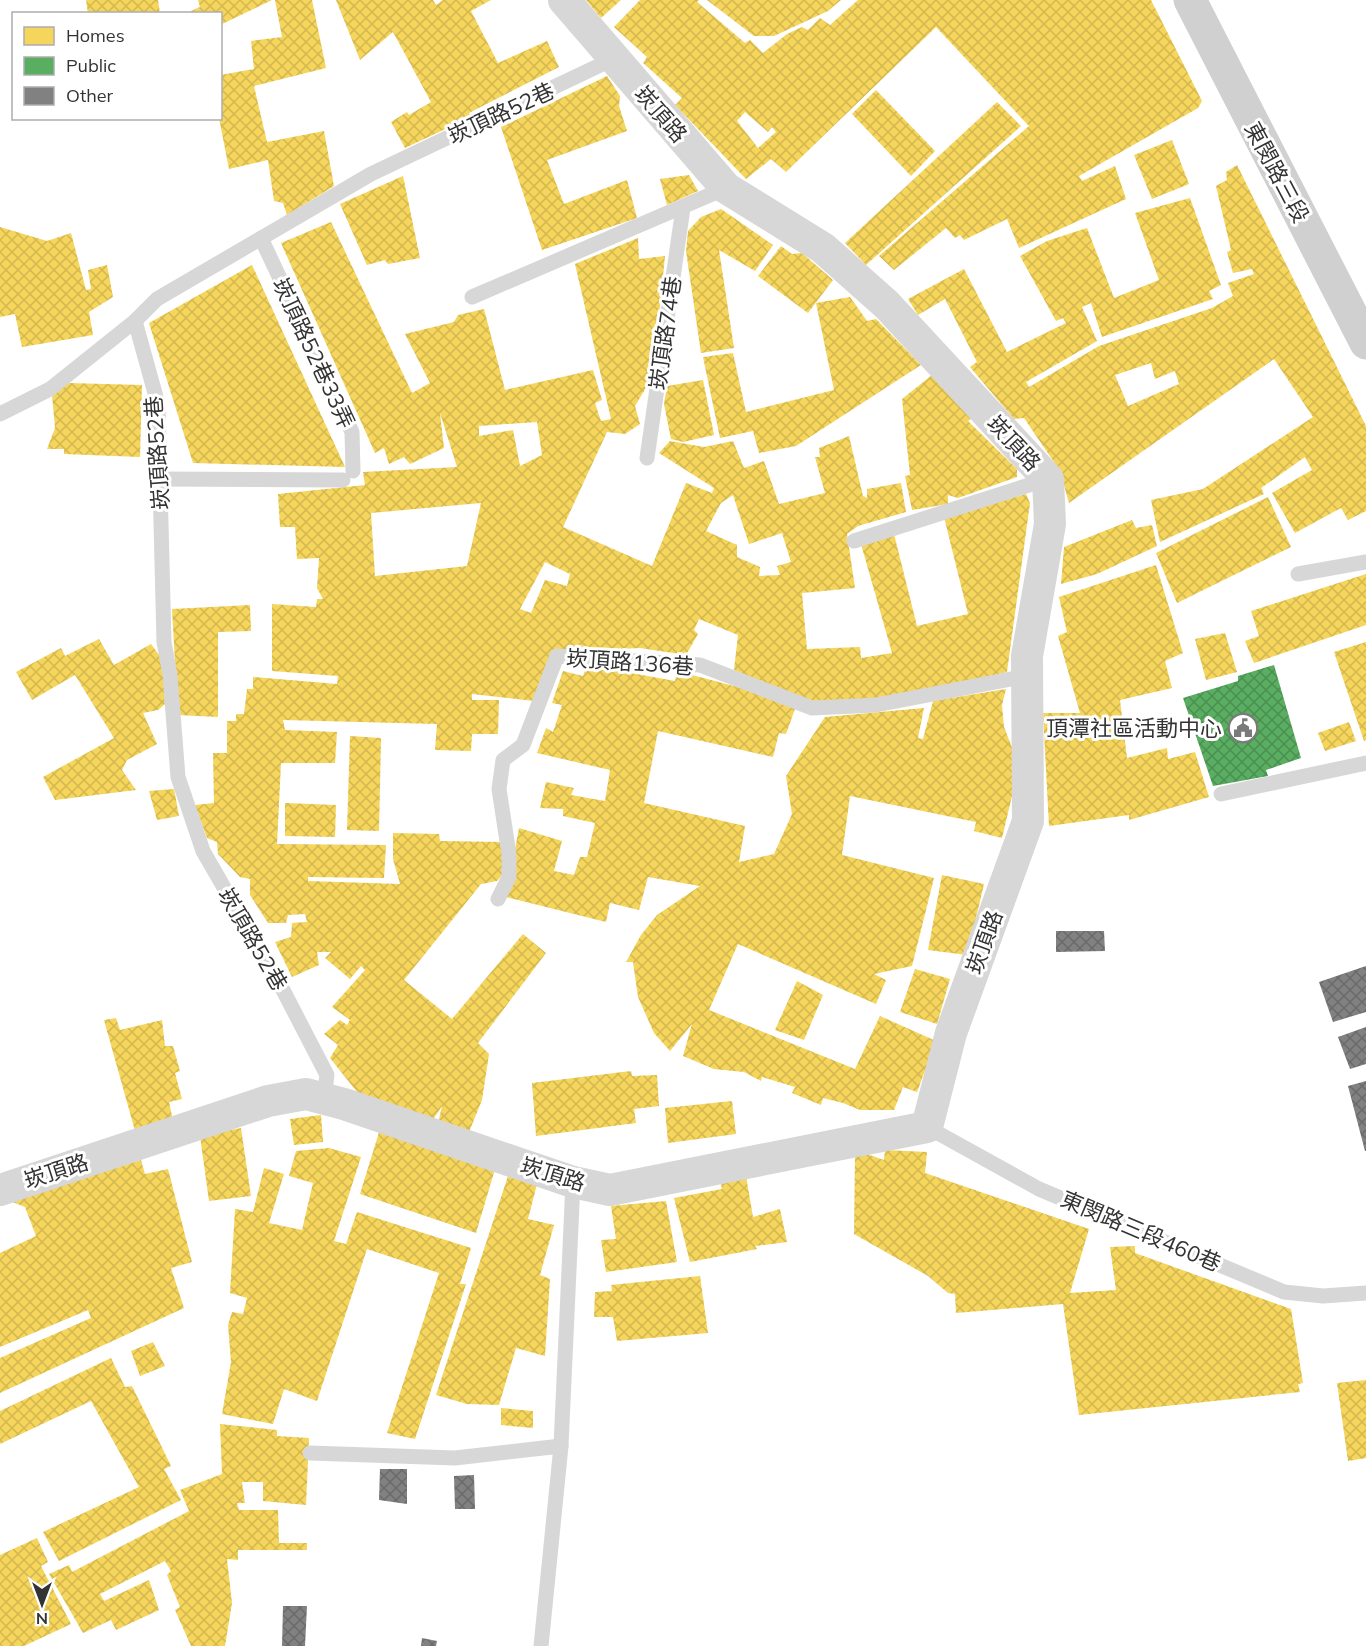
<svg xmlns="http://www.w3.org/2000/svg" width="1366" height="1646" viewBox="0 0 1366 1646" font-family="Mulish,'Noto Sans TC',sans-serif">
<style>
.homes{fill:url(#homes-cross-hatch);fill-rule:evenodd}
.public{fill:url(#public-cross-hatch)}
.building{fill:url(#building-cross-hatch)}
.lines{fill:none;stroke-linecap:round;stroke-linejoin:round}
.lane{stroke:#d7d7d7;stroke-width:15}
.street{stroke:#d7d7d7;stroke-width:32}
.secondary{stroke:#d0d0d0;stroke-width:33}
.labels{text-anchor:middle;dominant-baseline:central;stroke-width:6;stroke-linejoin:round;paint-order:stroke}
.street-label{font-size:22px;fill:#333;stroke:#fff}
.poi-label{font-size:22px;fill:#333;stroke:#fff;text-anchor:end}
</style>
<defs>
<pattern id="homes-cross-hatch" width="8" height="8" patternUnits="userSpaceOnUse" patternTransform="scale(1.5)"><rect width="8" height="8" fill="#f6d55c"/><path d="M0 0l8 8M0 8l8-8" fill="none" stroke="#d3b750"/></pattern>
<pattern id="public-cross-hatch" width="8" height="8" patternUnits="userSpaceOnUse" patternTransform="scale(1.5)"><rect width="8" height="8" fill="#5aae61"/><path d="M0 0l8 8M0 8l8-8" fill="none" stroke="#4b8e51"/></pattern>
<pattern id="building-cross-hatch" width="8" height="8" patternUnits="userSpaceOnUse" patternTransform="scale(1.5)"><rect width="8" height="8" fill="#818181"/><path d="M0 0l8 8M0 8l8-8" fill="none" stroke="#6a6a6a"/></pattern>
</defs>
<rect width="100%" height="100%" fill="#fff"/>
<g class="homes">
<polygon points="86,0 158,0 160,13 88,14"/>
<polygon points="198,0 272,0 220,25 220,14 192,14 191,11 200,7"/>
<polygon points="275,0 312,0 326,68 254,86 267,142 324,131 334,186 287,215 283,203 274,201 268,160 229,169 219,118 220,75 254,69 251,41 282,37"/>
<polygon points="336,0 433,0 436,5 443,0 491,0 471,11 498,63 547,41 559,67 469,113 471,117 405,148 391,122 407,112 409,115 431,102 393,32 360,60"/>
<polygon points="586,0 621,0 601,18"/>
<path d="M640,0h59l-2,2 48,41 5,-3 13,13 24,-19 15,-7 6,3 12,-12 10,7 28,-25h293l51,101 -4,7 -119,68 3,5 33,-15 11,33 -107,49 -12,-29 -43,21 -4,-5 -5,3 -9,-10 -52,42 -15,-14 150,-130 -93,-99 -150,145 -15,-13 -25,20 -71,-74 7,-7 -39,-35 4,-6 -33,-30zM745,112l23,20 4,-5 4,5 -18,16 -21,-27z"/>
<polygon points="707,0 841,0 828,11 774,36 754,36"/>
<polygon points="607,76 620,96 619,106 627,131 547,160 564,204 627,180 637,218 542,250 501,127"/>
<polygon points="876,90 935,151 911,176 852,114"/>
<polygon points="997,102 1021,126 866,265 845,243"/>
<polygon points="1172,140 1189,184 1152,199 1134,155"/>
<path d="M1237,165l129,261v85l-18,9 -7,-12 -46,25 -23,-40 40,-23 -7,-13 -44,31 3,6 -104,48 -9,-42 52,-11 110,-72 -39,-58 -205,144 -9,-32 -36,-53 -10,1 -44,-52 7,-5 -32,-63 -27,16 -10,-16 56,-30 43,83 59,-29 -3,-5 -7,3 -36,-65 27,-15 40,-13 27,70 45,-18 -24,-67 55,-15 31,87 -12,6 4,8 -111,38 -11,-34 -9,4 15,34 -71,41 3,5 70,-41 113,-38 21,-12 -5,-13 26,-9 -2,-5 -19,4 -6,-21 4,-2 -15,-64 11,-6 -1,-8zM1151,363l4,16 20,-8 4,13 -51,22 -13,-31z"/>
<polygon points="689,175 698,191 667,205 660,179"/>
<polygon points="403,176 420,258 388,264 385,260 367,265 340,204"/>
<polygon points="721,209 773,245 755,271 719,250 734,348 701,353 686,251 688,231 701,217"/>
<path d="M331,222l81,171 18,-10 -25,-49 49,-12 4,-7 26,-6 21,81 88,-20 9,30 -7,3 6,18 10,-2 -36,-155 63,-26 1,21 26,-3 -12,120 -18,30 5,18 -15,10 -18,-2 -44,95 89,39 34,-83 26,10 2,-5 -55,-35 11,-12 34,6 29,-6 11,27 20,-7 15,43 46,-11 -10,-36h5l-1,-9 30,-12 14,60 4,2v-9l34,-6 5,29 -48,14 -11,8 8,54 -53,5 5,56 53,-2 1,11 31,-5 -31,-109 33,-10 23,92 51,-12 -24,-97 82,-23 4,9 -23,169 -71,17 -68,11 -54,3 -80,-33 4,-35 -39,-16 -5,11 4,4 -12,21 -46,-7 -86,4 -20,49 -62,-7v6h27l-1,34h-26l-1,17 -36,-1 2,-26 -154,-4 2,10 52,2 -2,31h-54l-4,81 109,1 -2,33 -76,-1v4l92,3 -7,-25v-26l46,1 1,7 63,1 -1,33 -5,6 -16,3 -77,96 48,39 71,-85 23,19 -68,90 11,11 -7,46 -15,37 -30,-9 5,-22 -12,18 -69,-27 -31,-39 8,-13 -14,-11 16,-14 7,5 3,-5 -18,-13 33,-37 -4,-4 -11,13 -25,-21 6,-6h-14l2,13 -27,12 -17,-35 16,-5 1,-14 15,-1 -2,-8 -17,1 -2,8h-18l-18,-28v-16l-10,-2 -22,-23 -1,-12 -10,-4 -12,-33 19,-2 -1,-50h14v-32h9v-7h8l3,-25h6v-12l84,7 1,-8 -66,-5v-67l44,3 1,-8h6l-6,-11 2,-30 -22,1 -2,-32h-15l-2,-33 87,-9 -2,-13 94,-5 -17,-54 4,35 -34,16 -6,-7 -15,7 -5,-16 -9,5 -94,-210zM537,422l5,33 -22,11 -7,-36 -34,6v-10zM733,495l16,49 33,-11 9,29 -14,4 3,9 -21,1 1,-9 -23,-10v-12l-31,-14 15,-28zM481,503l-14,63 -92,10 -4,-63zM545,562l25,12 -3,12 -22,-6 -14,33 -11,-4z"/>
<polygon points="0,227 47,241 71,233 86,290 91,289 88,270 107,265 113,297 89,312 93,335 22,347 15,314 0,317"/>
<polygon points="781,246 792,254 802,253 833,280 808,313 758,276"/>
<polygon points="252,265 345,467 193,463 149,323"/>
<polygon points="850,297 867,321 876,319 921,365 796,446 759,453 753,431 720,438 703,357 733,353 746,412 834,390 816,303"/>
<polygon points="932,375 974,417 968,421 1017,469 1017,477 958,498 948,495 948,504 912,510 905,476 910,475 902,399"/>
<polygon points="703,380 714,435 683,442 671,439 664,404 667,386"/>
<polygon points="69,383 142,385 140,457 64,454 64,449 47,449 55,428 52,395"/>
<polygon points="1268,497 1291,547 1177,603 1156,553"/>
<polygon points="1132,520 1136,528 1152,525 1157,546 1097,574 1061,584 1064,547"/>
<polygon points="1156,565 1183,653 1165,661 1172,688 1120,700 1127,758 1167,748 1168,759 1195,752 1209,797 1129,820 1129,815 1049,826 1043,713 1080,713 1058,636 1067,632 1059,597"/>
<polygon points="1366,574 1366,625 1254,663 1245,641 1259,636 1251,611"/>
<polygon points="250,605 251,631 218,632 218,717 178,715 172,609"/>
<polygon points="1225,633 1237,672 1206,680 1195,639"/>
<polygon points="99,639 114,665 151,644 162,659 165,704 158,710 143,713 157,744 127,760 122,770 136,790 55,800 43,777 114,738 75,675 32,700 16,672 61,648 65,656"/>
<polygon points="1366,642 1366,740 1364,741 1334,652"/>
<polygon points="587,665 675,681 677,671 764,694 795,709 786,734 779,733 773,757 658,731 644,803 745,826 739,862 774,854 792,814 786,776 825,717 924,708 918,738 923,739 933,701 1006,689 1002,705 1004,727 1015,755 1017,775 1002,838 974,831 976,822 850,796 842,855 934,878 912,966 874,974 886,980 876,1004 738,944 709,1010 855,1069 880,1016 936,1041 917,1092 903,1087 894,1110 860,1110 843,1103 823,1098 821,1105 792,1093 795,1087 762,1077 761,1081 744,1072 714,1069 683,1056 692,1024 670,1051 654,1033 638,997 633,962 626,962 641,935 657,915 700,886 648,877 639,910 610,903 606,922 506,897 519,828 562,841 554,871 574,875 580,857 587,857 595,823 563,816 563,809 540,808 546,782 574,788 571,795 605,801 610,770 537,753 546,728 553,732 562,705 552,703 563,671 583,676"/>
<polygon points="1349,722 1356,741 1325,751 1318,733"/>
<polygon points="350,736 381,738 379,831 347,830"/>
<polygon points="174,789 179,816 157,820 149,791"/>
<polygon points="285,803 336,805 335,837 285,836"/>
<polygon points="942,875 984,884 976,918 981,918 967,955 928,950"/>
<polygon points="915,969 950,979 937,1024 900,1012"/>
<polygon points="797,981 823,995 804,1040 775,1030"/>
<polygon points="116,1018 120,1030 162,1020 165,1046 173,1046 180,1071 175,1073 182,1099 169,1102 174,1125 135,1131 104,1020"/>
<polygon points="631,1071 632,1076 657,1075 659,1106 634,1109 636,1123 536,1136 532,1083"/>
<polygon points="732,1101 736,1134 668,1143 665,1108"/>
<polygon points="321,1115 323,1142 294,1145 290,1119"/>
<polygon points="241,1128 251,1196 209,1201 200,1136"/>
<polygon points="380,1129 495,1169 476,1233 360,1194"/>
<polygon points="329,1148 361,1157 334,1241 346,1244 357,1212 471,1248 460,1284 466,1284 415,1439 387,1433 439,1273 367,1249 317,1401 284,1389 273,1424 222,1414 231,1362 228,1325 232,1312 243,1314 247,1298 230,1293 235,1209 253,1212 264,1168 284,1174 269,1223 302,1230 313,1183 289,1176 296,1151"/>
<polygon points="885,1150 927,1152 925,1173 1089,1229 1070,1293 1116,1290 1110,1247 1135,1246 1135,1253 1291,1309 1303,1383 1298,1384 1300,1392 1079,1415 1063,1304 956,1313 955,1294 948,1293 928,1276 854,1234 855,1155 864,1153 884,1160"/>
<polygon points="141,1160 145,1174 168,1169 192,1262 171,1268 184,1308 0,1393 0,1358 91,1318 88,1310 0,1347 0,1253 36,1236 25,1207 10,1201"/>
<polygon points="508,1176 537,1184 528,1219 554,1225 540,1275 550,1279 545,1356 516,1348 499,1405 467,1404 436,1395"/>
<polygon points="746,1176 753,1217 780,1209 787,1242 755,1246 757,1249 690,1262 674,1198 722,1189 720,1181"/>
<polygon points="666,1201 677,1262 606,1272 601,1240 616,1239 611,1206"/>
<polygon points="700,1276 708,1333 617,1341 613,1317 594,1317 595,1292 612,1291 611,1285"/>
<polygon points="153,1342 165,1366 140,1376 131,1351"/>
<polygon points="111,1358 125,1387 132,1386 171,1466 164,1469 181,1500 59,1561 43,1532 139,1487 91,1401 0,1444 0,1411"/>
<polygon points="1366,1380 1366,1458 1348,1461 1337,1383"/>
<polygon points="501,1408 533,1411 533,1428 501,1425"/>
<polygon points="220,1424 277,1430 277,1436 309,1438 306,1505 263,1501 263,1482 242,1482 245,1503 237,1503 239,1510 278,1510 279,1543 307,1543 307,1550 238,1550 238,1560 227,1559 232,1603 225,1646 191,1646 175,1610 180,1607 167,1575 171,1571 165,1561 100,1594 104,1601 149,1580 159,1610 116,1630 111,1620 83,1633 49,1574 69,1565 72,1572 189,1511 180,1490 222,1474"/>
<polygon points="37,1538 48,1562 41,1566 71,1624 24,1646 0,1646 0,1555"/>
</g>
<polygon class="public" points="1274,665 1301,758 1266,770 1268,776 1213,786 1183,698 1238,681 1238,676"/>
<g class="building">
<polygon points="1056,931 1104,931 1105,951 1056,952"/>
<polygon points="1366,966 1366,1012 1333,1022 1319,982"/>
<polygon points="1366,1027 1366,1064 1350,1069 1338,1037"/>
<polygon points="1366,1081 1366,1151 1365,1151 1348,1086"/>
<polygon points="380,1469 407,1469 407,1504 379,1500"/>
<polygon points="474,1475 475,1509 455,1509 454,1476"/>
<polygon points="283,1606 307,1606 305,1646 282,1646"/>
<polygon points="422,1638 437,1641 436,1646 421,1646"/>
</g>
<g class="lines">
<g class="lane">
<polyline points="261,238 352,432 353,471"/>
<polyline points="472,297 726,188"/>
<polyline points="0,414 50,389 135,321"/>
<polyline points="647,458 683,208"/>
<polyline points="160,479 343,480"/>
<polyline points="854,541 1048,479"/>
<polyline points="1298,574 1366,562"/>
<polyline points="1221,794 1366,763"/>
<polyline points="498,899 509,877 509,854 499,789 503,760 523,745 557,656 700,665 812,708 876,705 1027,676"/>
<polyline points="324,1098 327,1075 283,990 203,851 178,777 170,675 164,642 158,404 135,321 157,299 371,174 613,59"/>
<polyline points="927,1127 1039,1189 1284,1292 1323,1296 1366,1293"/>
<polyline points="310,1453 455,1458 561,1446"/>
<polyline points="541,1646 561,1446 573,1182"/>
</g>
<polyline class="street" points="0,1190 268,1101 306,1094 344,1104 573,1182 610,1190 927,1127 951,1033 1028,821 1027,656 1050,524 1048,479 887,305 823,248 726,188 564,0"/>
<polyline class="secondary" points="1190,0 1366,343"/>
</g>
<defs>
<g id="civic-ring" transform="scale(1.5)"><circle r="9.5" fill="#fff" stroke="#7a7a7a" stroke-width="1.5"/><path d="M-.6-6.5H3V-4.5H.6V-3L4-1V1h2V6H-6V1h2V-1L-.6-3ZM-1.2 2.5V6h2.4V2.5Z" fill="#7a7a7a"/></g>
</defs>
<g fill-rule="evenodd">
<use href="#civic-ring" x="1243" y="728"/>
</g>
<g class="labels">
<g class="street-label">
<text transform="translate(501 113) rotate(-25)">崁頂路52巷</text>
<text transform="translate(661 114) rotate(49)">崁頂路</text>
<text transform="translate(1277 172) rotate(62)">東閔路三段</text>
<text transform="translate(665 333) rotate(-82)">崁頂路74巷</text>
<text transform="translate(314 353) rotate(65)">崁頂路52巷33弄</text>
<text transform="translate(1014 443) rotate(47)">崁頂路</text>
<text transform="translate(157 453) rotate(-94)">崁頂路52巷</text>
<text transform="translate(630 662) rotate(4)">崁頂路136巷</text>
<text transform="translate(253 939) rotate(60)">崁頂路52巷</text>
<text transform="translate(984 942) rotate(-70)">崁頂路</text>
<text transform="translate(56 1171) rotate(-18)">崁頂路</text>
<text transform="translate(553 1174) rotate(17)">崁頂路</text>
<text transform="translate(1141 1231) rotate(23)">東閔路三段460巷</text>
</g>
<g class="poi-label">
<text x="1222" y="728">頂潭社區活動中心</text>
</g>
</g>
<rect x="12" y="12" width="210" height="108" fill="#ffffff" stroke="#adadad" stroke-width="1.5"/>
<rect x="24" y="27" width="30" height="18" fill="#f6d55c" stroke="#adadad" stroke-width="1.5"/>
<text x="66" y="42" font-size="18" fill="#333333">Homes</text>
<rect x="24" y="57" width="30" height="18" fill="#5aae61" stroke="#adadad" stroke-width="1.5"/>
<text x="66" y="72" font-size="18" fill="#333333">Public</text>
<rect x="24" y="87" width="30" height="18" fill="#818181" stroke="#adadad" stroke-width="1.5"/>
<text x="66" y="102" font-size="18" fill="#333333">Other</text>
<g transform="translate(42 1604) rotate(180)" stroke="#ffffff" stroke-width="4.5" paint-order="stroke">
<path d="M0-4.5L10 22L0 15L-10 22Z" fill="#333333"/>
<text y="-9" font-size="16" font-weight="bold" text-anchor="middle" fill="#333333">N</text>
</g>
</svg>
